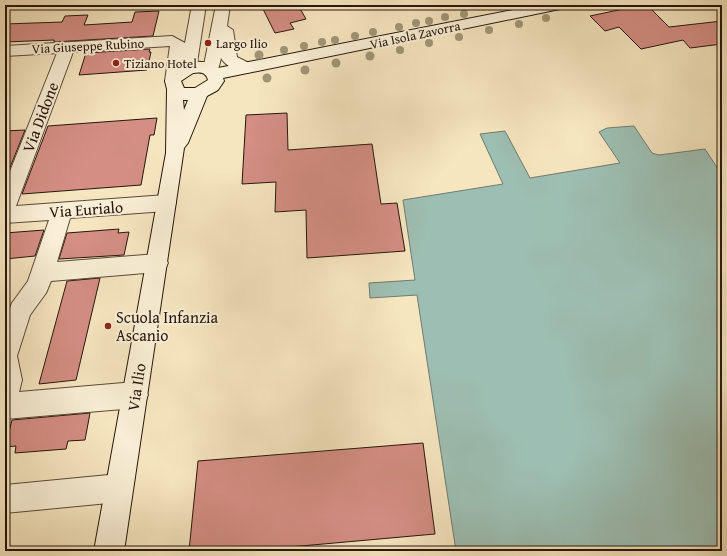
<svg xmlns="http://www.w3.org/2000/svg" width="727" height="556" viewBox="0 0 727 556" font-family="'Gentium Book Plus',serif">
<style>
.water{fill:#9dbfb3;stroke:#6e7b71}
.building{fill:#d48e84;stroke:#27160d}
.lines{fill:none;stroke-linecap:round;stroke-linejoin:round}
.service-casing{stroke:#5b4a3a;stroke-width:2}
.minor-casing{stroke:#5b4a3a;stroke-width:2}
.secondary-casing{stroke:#27160d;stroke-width:2}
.service{fill:#f9efd6;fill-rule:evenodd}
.minor{fill:#f9efd6;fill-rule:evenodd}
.secondary{fill:#f9efd6;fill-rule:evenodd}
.tree{fill:#a09677}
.poi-dot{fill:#8f2418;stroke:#f9efd6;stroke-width:1.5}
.labels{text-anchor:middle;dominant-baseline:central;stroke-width:4;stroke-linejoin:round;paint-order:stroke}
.far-street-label{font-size:13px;fill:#27160d;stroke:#f9efd6}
.far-poi-label{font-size:13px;fill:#27160d;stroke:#f9efd6;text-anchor:start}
.street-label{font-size:16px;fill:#27160d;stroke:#f9efd6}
.poi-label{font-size:16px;fill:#27160d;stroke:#f9efd6;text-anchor:start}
</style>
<rect width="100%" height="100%" fill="#f6e6c0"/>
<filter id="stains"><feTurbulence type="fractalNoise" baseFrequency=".005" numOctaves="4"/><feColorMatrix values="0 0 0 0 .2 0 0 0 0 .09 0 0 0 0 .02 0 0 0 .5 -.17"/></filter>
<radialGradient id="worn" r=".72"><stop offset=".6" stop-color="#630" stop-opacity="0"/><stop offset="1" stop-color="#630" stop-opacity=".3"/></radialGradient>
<polygon class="water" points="634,126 652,153 659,155 705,149 722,175 722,551 456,551 417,295 370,298 369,283 415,280 403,200 503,184 480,134 505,131 530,178 620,163 599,132 607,128"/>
<g class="building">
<polygon points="261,5 298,5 306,19 290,23 294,29 275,33"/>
<polygon points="642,5 647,5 669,27 722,21 722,44 690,48 683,40 641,49 619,27 605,31 590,16"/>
<polygon points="159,11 153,36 54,42 54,40 5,42 5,24 62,22 65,16 88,15 84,25 132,22 135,12"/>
<polygon points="150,49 149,52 151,52 147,70 79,75 86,53"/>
<polygon points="287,113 288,150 372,144 381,204 397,203 405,251 307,258 306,210 275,212 276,182 242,184 246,115"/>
<polygon points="157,118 154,135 150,135 141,185 22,194 48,126"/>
<polygon points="25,130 5,180 5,131"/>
<polygon points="119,229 118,233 129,232 124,255 59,259 67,233"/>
<polygon points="44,230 35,256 5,259 5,233"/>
<polygon points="100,278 76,380 39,384 67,281"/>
<polygon points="90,413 85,440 68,441 66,449 15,453 16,446 5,447 12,420"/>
<polygon points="423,443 435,534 245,551 189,551 198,461"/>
</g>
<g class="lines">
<g class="service-casing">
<polygon id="service" points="717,5 722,5 722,8"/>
</g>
<g class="minor-casing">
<g id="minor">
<polygon points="192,5 206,5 196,69 194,73 188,74 182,73 179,85 173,86 167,85 165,81 170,46 73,52 16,206 166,195 173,197 176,203 173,209 166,211 70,218 57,262 157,254 165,257 168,263 165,269 157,272 51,281 46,293 30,315 17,356 22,380 19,392 135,382 144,386 148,395 144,404 135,408 5,419 5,320 12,303 28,281 49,220 5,223 5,184 57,53 5,56 5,46 172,36 185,43"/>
<path d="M216,5h14l-3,21 6,4 4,27 14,7 2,4 -2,4c-10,2 -25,-5 -30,-14l-4,16 -6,1 -6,-1 -2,-4z"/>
<polygon points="119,474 129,478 133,488 129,498 119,502 5,513 5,485"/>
</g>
</g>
<g class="secondary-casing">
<path id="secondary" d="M538,5h29l-2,3 -5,1 -337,69 1,3 -6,9 -11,6 -19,47 -4,5 -60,403h-30l72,-398 1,-64 -2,-8c10,-17 35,-26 53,-13zM193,73c7,-1 13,-1 15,7l-13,8h-11l-3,-7zM183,100h5l-4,10z"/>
</g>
<use href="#service" class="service"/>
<use href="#minor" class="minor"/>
<use href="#secondary" class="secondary"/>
</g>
<g class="tree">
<circle cx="464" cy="14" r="4"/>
<circle cx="445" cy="17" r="4"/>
<circle cx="546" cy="18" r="4"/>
<circle cx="429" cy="21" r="4"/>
<circle cx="416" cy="23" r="4"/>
<circle cx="519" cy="24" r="4"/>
<circle cx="399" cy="27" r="4"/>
<circle cx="489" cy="30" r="4"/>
<circle cx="373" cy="32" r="4"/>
<circle cx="355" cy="36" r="4"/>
<circle cx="459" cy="37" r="4"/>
<circle cx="335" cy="40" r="4"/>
<circle cx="322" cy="42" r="4"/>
<circle cx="429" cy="43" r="4"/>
<circle cx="304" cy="46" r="4"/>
<circle cx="284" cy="50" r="4"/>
<circle cx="400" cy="50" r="4"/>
<circle cx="259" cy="55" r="4.5"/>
<circle cx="370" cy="56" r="4.5"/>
<circle cx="336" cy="63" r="4.5"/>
<circle cx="305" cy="70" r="4.5"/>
<circle cx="267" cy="78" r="4.5"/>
</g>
<g class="poi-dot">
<circle cx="208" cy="43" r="4"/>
<circle cx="116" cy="63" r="4"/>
<circle cx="108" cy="326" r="4"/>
</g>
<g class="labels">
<g class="far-street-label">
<text transform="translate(415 35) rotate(-12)">Via Isola Zavorra</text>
<text transform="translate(88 46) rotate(-3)">Via Giuseppe Rubino</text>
</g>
<g class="far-poi-label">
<text x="216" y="43">Largo Ilio</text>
<text x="124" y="63">Tiziano Hotel</text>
</g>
<g class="street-label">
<text transform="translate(40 117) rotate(-69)">Via Didone</text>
<text transform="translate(86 209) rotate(-4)">Via Eurialo</text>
<text transform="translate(136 387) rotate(-81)">Via Ilio</text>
</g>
<g class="poi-label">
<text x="116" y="317">Scuola Infanzia<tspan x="116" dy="18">Ascanio</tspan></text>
</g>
</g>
<rect width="727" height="556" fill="none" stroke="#f6e6c0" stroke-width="20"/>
<rect x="6" y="6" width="715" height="544" fill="none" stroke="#27160d" stroke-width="2"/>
<rect x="10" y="10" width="707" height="536" fill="none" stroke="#27160d"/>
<rect width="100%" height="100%" filter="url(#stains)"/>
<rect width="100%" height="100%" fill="url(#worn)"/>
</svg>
